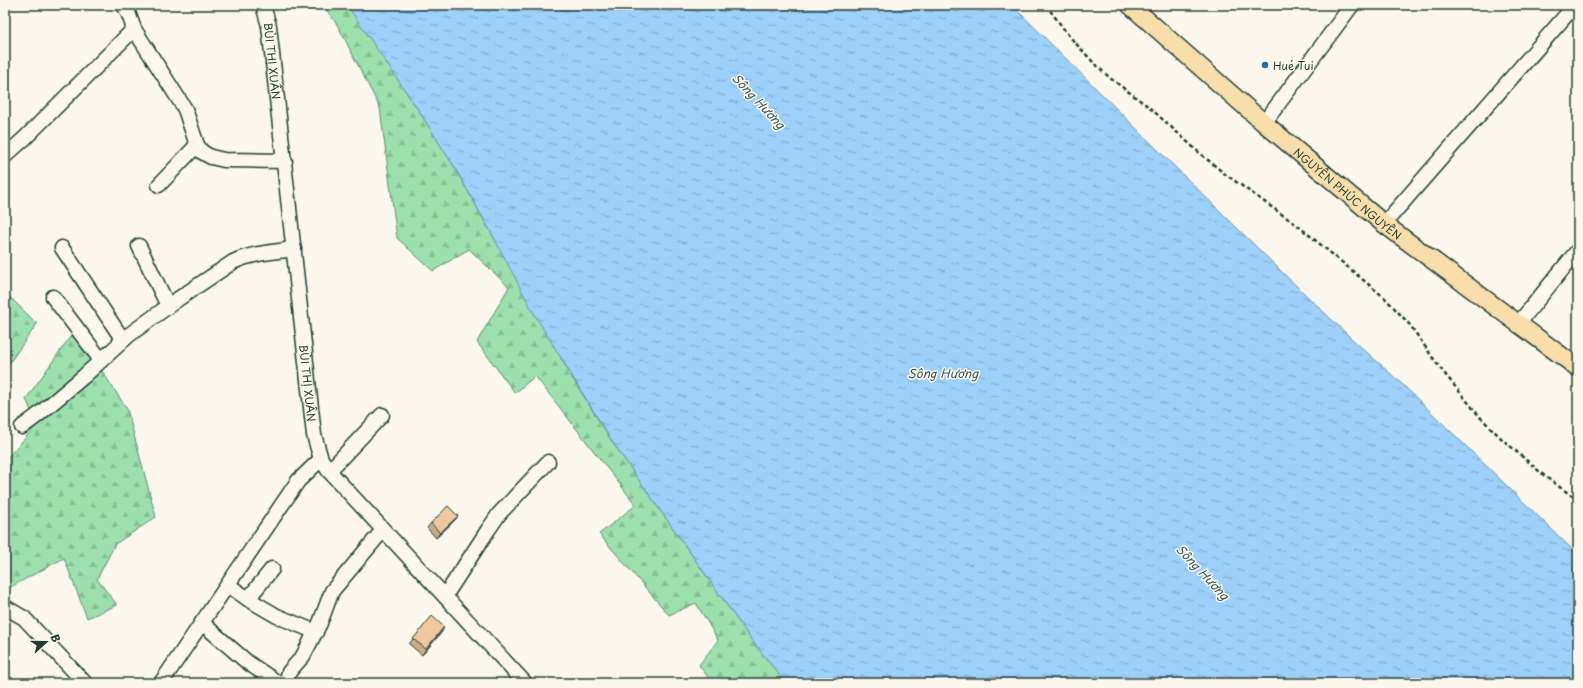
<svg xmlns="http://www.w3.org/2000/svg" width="1583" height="688" viewBox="0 0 1583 688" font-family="'Playpen Sans',sans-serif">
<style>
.forest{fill:url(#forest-firs);stroke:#5d8e70}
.water{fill:url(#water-ripples);stroke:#6b95ab}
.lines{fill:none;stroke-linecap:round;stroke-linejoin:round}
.minor-casing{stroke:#1f3d34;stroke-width:17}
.major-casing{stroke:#1f3d34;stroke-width:20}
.path{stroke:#1f3d34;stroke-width:2.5;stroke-dasharray:4 3;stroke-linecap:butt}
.minor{stroke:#fbf7ec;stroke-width:14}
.major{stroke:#f8deab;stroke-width:17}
.wall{fill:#cdac88;stroke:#1f3d34}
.shaded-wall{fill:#a78c6f;stroke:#1f3d34}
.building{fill:#eec89e;stroke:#1f3d34}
.poi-dot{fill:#1f6fb2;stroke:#fbf7ec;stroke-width:1.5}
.labels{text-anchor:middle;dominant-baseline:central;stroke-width:3;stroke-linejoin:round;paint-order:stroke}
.street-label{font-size:11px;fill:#1f3d34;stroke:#fbf7ec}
.poi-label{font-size:11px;fill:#1f3d34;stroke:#fbf7ec;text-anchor:start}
.water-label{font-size:12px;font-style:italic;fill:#385a5c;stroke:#fbf7ec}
</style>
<defs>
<pattern id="forest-firs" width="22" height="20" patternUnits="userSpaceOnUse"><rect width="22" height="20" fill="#9be0ad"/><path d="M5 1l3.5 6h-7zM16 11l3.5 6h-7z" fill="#85c195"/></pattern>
<pattern id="water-ripples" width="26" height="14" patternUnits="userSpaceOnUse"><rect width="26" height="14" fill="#9dd0fa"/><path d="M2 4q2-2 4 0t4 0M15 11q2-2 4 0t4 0" fill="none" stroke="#7faacb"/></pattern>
</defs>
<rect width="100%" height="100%" fill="#fbf7ec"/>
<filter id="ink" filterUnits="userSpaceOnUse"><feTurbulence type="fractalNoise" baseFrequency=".025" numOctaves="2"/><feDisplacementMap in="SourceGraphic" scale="8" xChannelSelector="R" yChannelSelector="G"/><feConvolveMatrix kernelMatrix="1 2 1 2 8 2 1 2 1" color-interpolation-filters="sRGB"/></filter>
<g filter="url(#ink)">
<g class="forest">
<polygon points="323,5 347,5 355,16 417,108 455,168 571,376 613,443 753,642 786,683 712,683 699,665 718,640 696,603 669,615 599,534 636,505 535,376 515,393 477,342 509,287 469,249 433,271 397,238 380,108 338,26"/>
<polygon points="7,294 37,324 5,369 5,296"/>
<polygon points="75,330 127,409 156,517 115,544 97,579 117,605 87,618 64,558 5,590 5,460 37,425 26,399"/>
</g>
<polygon class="water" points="347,5 1012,5 1173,165 1285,275 1351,338 1401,383 1578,555 1578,683 786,683 753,642 613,443 533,312 492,234 455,168 417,108"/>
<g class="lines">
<g class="minor-casing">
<g id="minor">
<polyline points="124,5 129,15 134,29 185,109 197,145 202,152 211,157 224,160 285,161"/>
<path id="s1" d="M263,5l6,21 45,409 7,24 8,12 196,212"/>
<polyline points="1264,123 1352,5"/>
<polyline points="5,156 25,138 134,29"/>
<polyline points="159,185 197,145"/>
<polyline points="1384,224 1575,5"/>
<polyline points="139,246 168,306"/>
<polyline points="62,248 123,340"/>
<polyline points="53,297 101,360"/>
<polyline points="1518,324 1578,250"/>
<path d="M22,427l16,-12 45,-38 46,-42 49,-36 55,-37c19,-9 40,-10 61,-13"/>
<polyline points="329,471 382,415"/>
<polyline points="228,585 248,599 272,569"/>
<polyline points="445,596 488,530 499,514 548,462"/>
<polyline points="248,599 277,616 316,632"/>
<polyline points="5,607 24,618 85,683"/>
<polyline points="202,623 247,662 278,683"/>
<polyline points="161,683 298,481 321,459"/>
<polyline points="286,683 289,672 303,656 320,623 332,591 383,530"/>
</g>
</g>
<g class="major-casing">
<g id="major">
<path id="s2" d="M1130,5l134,118 120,101 194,144"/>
</g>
</g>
<polyline class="path" points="1046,5 1069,36 1093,62 1110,78 1149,107 1203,156 1225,174 1297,225 1385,298 1410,325 1440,368 1480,417 1502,439 1547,478 1578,500"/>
<use href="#minor" class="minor"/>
<use href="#major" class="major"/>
</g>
<g class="wall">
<polygon points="458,516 454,521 436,538 427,528 431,523"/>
<polygon points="444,627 441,633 422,655 409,644 413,639"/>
</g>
<g class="shaded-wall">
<polygon points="458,516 454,521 436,538 440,533"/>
<polygon points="444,627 441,633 422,655 426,649"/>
</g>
<g class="building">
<polygon points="448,506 458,516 440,533 431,523"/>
<polygon points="432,616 444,627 426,649 413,639"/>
</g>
</g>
<circle class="poi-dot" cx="1265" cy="65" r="4"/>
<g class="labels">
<g class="street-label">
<text stroke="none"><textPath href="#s1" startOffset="57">BÙI THỊ XUÂN</textPath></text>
<text stroke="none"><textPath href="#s2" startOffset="288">NGUYỄN PHÚC NGUYÊN</textPath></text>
<text stroke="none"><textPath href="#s1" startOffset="381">BÙI THỊ XUÂN</textPath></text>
</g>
<g class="poi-label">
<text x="1273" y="65">Hué Tui</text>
</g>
<g class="water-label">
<text transform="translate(759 101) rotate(47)">Sông Hương</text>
<text x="943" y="373">Sông Hương</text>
<text transform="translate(1203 572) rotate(47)">Sông Hương</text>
</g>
</g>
<rect width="1583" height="688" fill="none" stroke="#fbf7ec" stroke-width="20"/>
<rect x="10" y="10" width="1563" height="668" fill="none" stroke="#1f3d34" stroke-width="1.5" filter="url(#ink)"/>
<g transform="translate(46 642) rotate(69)" stroke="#fbf7ec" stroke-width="3" paint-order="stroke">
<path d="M0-3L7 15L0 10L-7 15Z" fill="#1f3d34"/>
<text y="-6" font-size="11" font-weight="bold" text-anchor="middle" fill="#1f3d34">B</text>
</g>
</svg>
